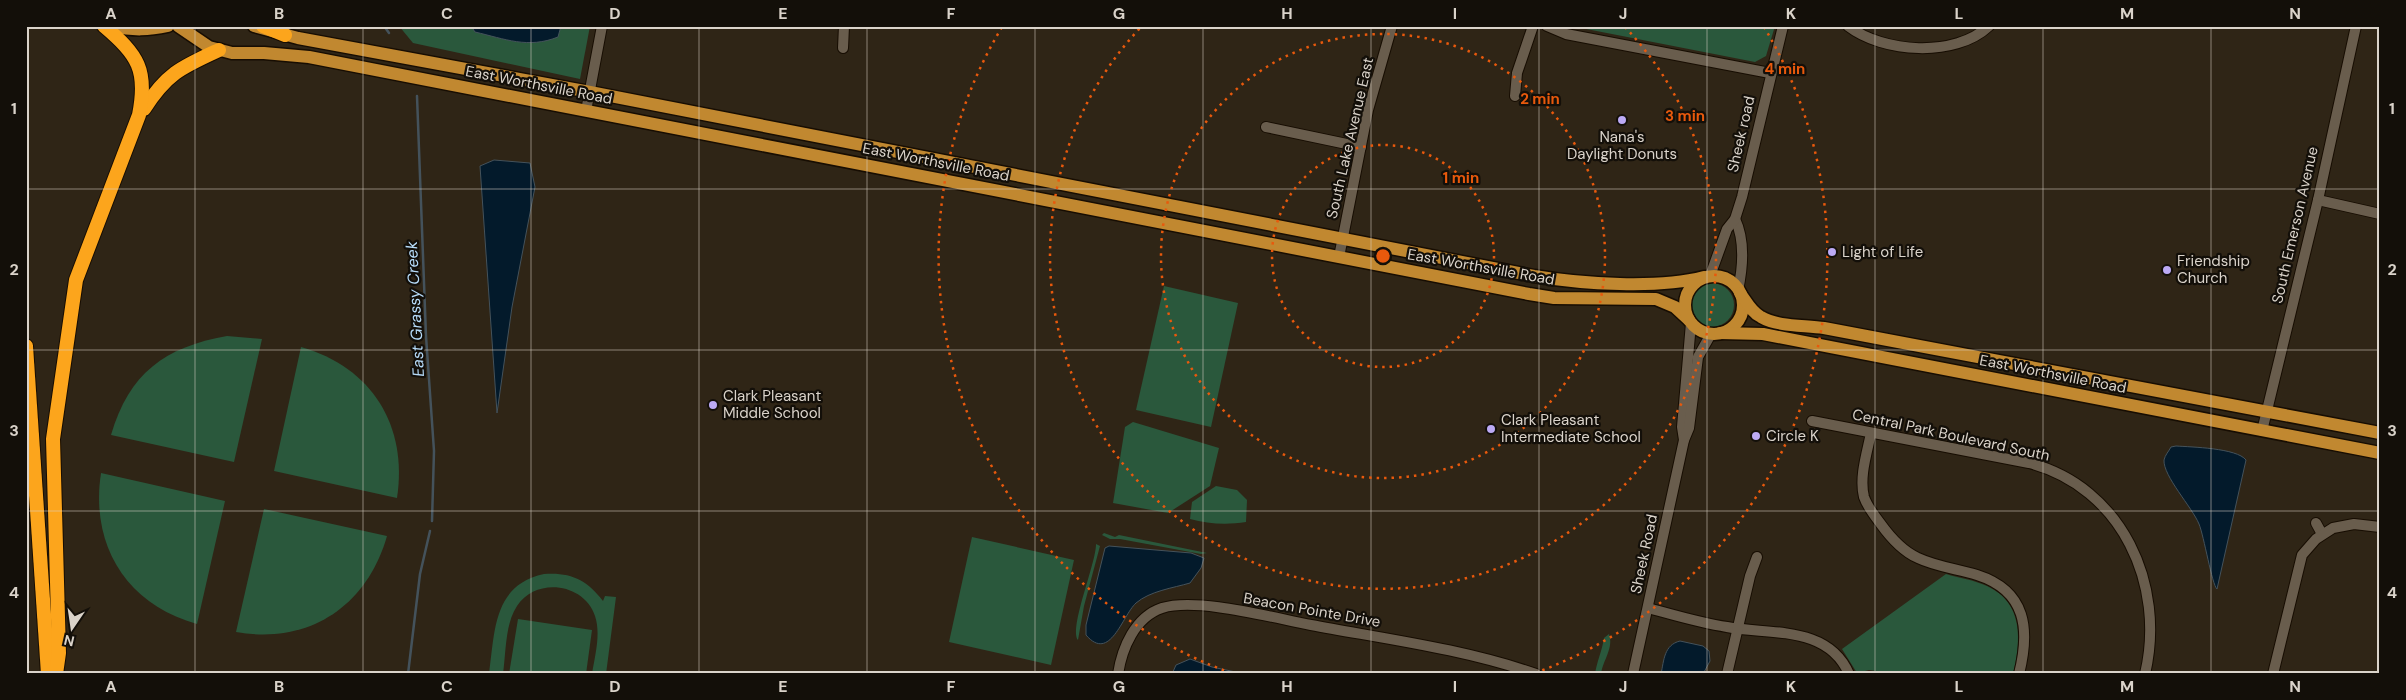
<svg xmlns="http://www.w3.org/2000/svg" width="2406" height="700" viewBox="0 0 2406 700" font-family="'DM Sans',sans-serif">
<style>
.green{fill:#2a583c}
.water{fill:#031a2b;stroke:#44525b}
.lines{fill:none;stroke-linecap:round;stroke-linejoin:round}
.stream{stroke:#44525b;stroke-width:2.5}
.minor-casing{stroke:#170d02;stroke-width:12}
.major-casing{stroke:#170d02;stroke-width:15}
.highway-casing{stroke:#170d02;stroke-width:16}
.minor{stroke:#695d4d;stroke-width:10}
.major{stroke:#c18830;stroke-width:12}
.highway{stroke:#fca51c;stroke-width:14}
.grid{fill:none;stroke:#dad3ca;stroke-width:1;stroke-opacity:0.55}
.ring{fill:none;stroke:#e8590c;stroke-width:2.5;stroke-dasharray:2.5 5}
.poi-dot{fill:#bcaaf5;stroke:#130f09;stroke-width:2}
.labels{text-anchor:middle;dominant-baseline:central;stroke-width:4.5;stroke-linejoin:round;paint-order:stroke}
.street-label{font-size:15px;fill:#dad3ca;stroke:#130f09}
.poi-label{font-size:15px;fill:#dad3ca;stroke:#130f09;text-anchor:start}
.water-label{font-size:16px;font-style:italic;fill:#b6dbf9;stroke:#130f09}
.centre{fill:#e8590c;stroke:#130f09;stroke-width:2.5}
.ring-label{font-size:15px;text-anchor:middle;font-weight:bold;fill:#e8590c;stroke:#130f09;stroke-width:4.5;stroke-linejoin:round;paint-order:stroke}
.neatline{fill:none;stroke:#dad3ca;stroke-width:2}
.grid-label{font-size:16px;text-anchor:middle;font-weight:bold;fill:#dad3ca}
</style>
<rect width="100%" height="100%" fill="#2f2516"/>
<g class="green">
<polygon points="399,26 590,26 580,79 413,43"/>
<polygon points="1571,26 1775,26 1766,56 1755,62"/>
<circle cx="1712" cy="305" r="22"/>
<polygon points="1164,286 1238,303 1211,427 1136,410"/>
<path d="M227,336l35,3 -28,123 -123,-27c18,-62 54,-88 116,-99z"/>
<path d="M301,347c71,20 107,79 96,151l-123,-27z"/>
<polygon points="1133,422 1219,448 1210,486 1168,513 1113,503 1125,427"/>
<path d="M101,473l124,28 -28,123c-71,-20 -107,-79 -96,-151z"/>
<path d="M1216,486l21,4 10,10 -1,22c-19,3 -38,2 -56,-3l2,-17z"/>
<path d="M264,509l123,27c-20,70 -78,109 -151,96z"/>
<polygon points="1104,533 1115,537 1119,535 1207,553 1201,554 1120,539 1110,539 1102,535"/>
<polygon points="972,537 1074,560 1051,665 949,642"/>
<path d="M1096,544l4,2 -16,60 -6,34c-9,-13 18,-76 18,-96z"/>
<path d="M544,574c27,-2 43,6 59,27l2,-5 11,1 -10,77h-14c3,-19 9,-40 3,-58 -11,-33 -59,-39 -78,-10 -12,18 -11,47 -14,68h-14c6,-43 4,-89 55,-100z"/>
<path d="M1946,574c13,4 28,6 41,12 37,17 34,55 26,88h-115l-29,-4 -12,3 -15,-24z"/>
<polygon points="518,619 592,630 586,674 509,674"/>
<path d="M1609,634c5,14 -6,26 -8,40h-6c2,-13 7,-23 9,-36z"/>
</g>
<g class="water">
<path d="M471,26h90l-3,11c-30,12 -53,2 -83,-5z"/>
<polygon points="494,160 530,163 535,187 512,307 497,413 480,166"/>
<path d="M2176,446c15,1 61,2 70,14l-29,129c-5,-4 -13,-53 -18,-65 -7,-17 -36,-48 -35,-64 1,-5 5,-9 7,-13z"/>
<path d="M1109,546l82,7 13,5 -3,10 -11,15c-17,5 -40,8 -54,20 -14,13 -26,60 -50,32v-10l19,-77z"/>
<path d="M1680,641l23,5 6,5 1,10 -7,13h-42c3,-14 3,-29 19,-33z"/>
<polygon points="1190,659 1212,667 1245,674 1172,674 1176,665"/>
</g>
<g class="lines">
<g class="stream">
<polyline points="384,26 389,33"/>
<polyline points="417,96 426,336 434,451 432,521"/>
<polyline points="408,674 420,574 430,531"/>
</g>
<g class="minor-casing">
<g id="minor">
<polyline points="1547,26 1566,34 1770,73"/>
<path d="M1848,26c35,27 107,32 141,0"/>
<polyline points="843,48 844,26"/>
<polyline points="1515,96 1517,73 1533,26"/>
<polyline points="586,111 602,26"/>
<polyline points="1266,127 1361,147"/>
<polyline points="2318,200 2380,214"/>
<path d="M1735,219c10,21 8,48 3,71"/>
<polyline points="1339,257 1368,110 1392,26"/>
<polyline points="1710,276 1727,229 1735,219 1742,197 1783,26"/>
<path d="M1812,421l217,42c93,24 137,122 116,211"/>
<polyline points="2262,431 2318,200 2356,26"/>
<path d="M1871,433c-4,20 -12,44 -7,64 3,9 10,18 16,26 10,14 22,28 38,35 19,9 40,11 59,17 50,16 53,55 42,99"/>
<polyline points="1684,440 1682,427 1691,323"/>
<polyline points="2316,523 2322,534"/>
<path d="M1648,608c26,7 52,15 79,19 43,8 101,-2 122,47"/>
<path d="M1118,674c4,-26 17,-57 44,-66 35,-11 111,10 149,17 75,14 153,24 225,49"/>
<polyline points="1633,674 1684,440 1689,428 1698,357 1711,334"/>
<polyline points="1727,674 1750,576 1757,557"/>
<polyline points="2273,674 2302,555 2316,539 2333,528 2354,524 2380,527"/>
</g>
</g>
<g class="major-casing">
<g id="major">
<path d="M113,26c20,5 36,4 55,0"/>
<polyline points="178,26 209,47 232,53 264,53 309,57 1529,294 1554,298 1656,299 1675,307 1689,320"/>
<path d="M254,26l44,12 292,54 944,184c48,8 124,13 170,1"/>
<circle cx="1714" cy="305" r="29"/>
<path d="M1740,293c6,8 11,19 21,24 17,10 44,8 63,11l556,105"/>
<polyline points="1720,333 1763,334 2380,453"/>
</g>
</g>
<g class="highway-casing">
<g id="highway">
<polyline points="263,26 285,35"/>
<path d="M144,109c23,-36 38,-42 75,-59"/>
<polyline points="26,346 48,674"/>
<path d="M56,674l3,-21 -6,-214 23,-159 63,-165c9,-45 -1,-60 -35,-89"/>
</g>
</g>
<use href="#minor" class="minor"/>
<use href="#major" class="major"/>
<use href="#highway" class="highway"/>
</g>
<path class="grid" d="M195,26v648M363,26v648M531,26v648M699,26v648M867,26v648M1035,26v648M1203,26v648M1371,26v648M1539,26v648M1707,26v648M1875,26v648M2043,26v648M2211,26v648M26,189h2354M26,350h2354M26,511h2354"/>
<g class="ring">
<circle cx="1383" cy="256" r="111"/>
<circle cx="1383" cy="256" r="222"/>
<path d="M1625 27A333 333 0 1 1 1141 27"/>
<path d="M1231 673A444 444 0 0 1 1002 27M1764 27A444 444 0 0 1 1535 673"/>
</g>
<g class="poi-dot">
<circle cx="1622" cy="120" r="5"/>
<circle cx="1832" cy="252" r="5"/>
<circle cx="2167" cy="270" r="5"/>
<circle cx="713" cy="405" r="5"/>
<circle cx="1491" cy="429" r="5"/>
<circle cx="1756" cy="436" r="5"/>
</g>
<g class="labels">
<g class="street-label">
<text transform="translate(539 85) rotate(11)">East Worthsville Road</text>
<text transform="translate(1741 134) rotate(-77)">Sheek road</text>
<text transform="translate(1350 138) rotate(-77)">South Lake Avenue East</text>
<text transform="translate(936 162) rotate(11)">East Worthsville Road</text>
<text transform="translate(2295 225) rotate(-77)">South Emerson Avenue</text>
<text transform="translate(1481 267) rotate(10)">East Worthsville Road</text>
<text transform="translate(2053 374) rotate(11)">East Worthsville Road</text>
<text transform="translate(1951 435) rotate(12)">Central Park Boulevard South</text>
<text transform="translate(1644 554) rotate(-78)">Sheek Road</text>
<text transform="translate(1312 610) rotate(10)">Beacon Pointe Drive</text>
</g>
<g class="poi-label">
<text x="1622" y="137" text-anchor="middle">Nana's<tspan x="1622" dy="17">Daylight Donuts</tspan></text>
<text x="1842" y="252">Light of Life</text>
<text x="2177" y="261">Friendship<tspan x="2177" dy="17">Church</tspan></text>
<text x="723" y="396">Clark Pleasant<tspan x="723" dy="17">Middle School</tspan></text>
<text x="1501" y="420">Clark Pleasant<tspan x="1501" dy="17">Intermediate School</tspan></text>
<text x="1766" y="436">Circle K</text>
</g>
<g class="water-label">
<text transform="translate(415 309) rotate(-93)">East Grassy Creek</text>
</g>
</g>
<circle cx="1383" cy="256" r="8" class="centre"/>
<g class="ring-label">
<text x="1785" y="74">4 min</text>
<text x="1540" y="104">2 min</text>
<text x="1685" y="121">3 min</text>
<text x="1461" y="183">1 min</text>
</g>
<rect width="2406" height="700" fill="none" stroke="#130f09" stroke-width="55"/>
<g transform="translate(72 628) rotate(193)" stroke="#130f09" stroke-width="4" paint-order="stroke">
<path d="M0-4L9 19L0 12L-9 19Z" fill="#dad3ca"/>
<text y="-8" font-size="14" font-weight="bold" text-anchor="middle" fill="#dad3ca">N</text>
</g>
<rect x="28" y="28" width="2350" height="644" class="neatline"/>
<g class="grid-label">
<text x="111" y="19">A</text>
<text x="279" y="19">B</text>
<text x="447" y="19">C</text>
<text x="615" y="19">D</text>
<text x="783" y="19">E</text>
<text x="951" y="19">F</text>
<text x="1119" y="19">G</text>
<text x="1287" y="19">H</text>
<text x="1455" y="19">I</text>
<text x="1623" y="19">J</text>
<text x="1791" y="19">K</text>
<text x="1959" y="19">L</text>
<text x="2127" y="19">M</text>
<text x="2295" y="19">N</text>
<text x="14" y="114">1</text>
<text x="2392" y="114">1</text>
<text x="14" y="275">2</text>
<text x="2392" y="275">2</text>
<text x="14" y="436">3</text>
<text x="2392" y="436">3</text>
<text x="14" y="598">4</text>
<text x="2392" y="598">4</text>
<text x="111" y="692">A</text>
<text x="279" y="692">B</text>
<text x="447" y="692">C</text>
<text x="615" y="692">D</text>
<text x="783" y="692">E</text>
<text x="951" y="692">F</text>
<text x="1119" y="692">G</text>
<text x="1287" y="692">H</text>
<text x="1455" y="692">I</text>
<text x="1623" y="692">J</text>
<text x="1791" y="692">K</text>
<text x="1959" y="692">L</text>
<text x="2127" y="692">M</text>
<text x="2295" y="692">N</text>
</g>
</svg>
